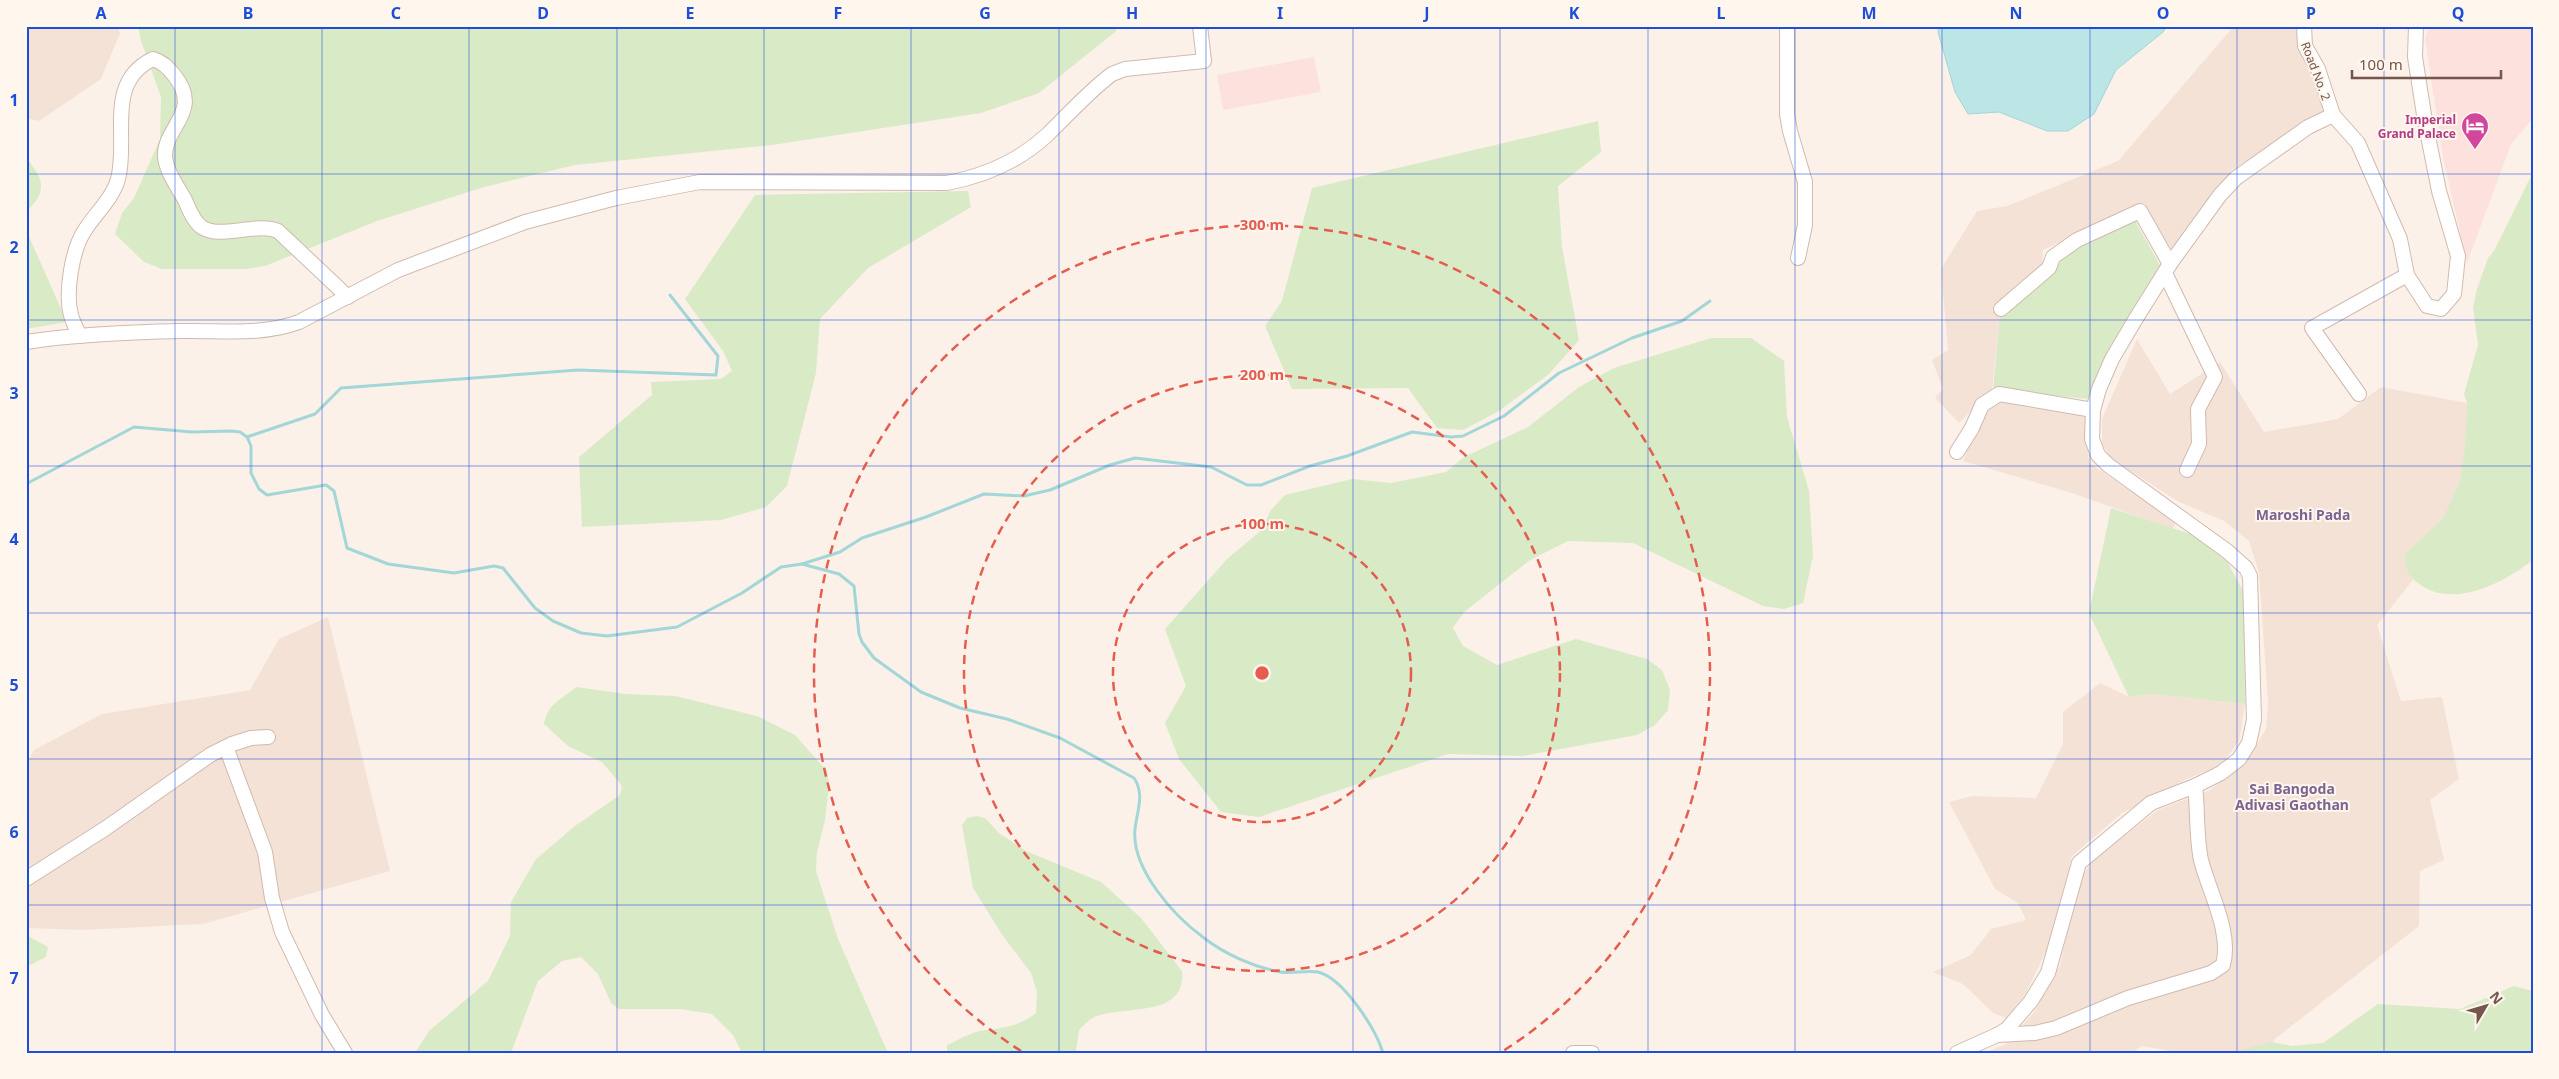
<svg xmlns="http://www.w3.org/2000/svg" width="2559" height="1079" viewBox="0 0 2559 1079" font-family="'Noto Sans',sans-serif">
<style>
.residential{fill:#f4e2d6}
.commercial{fill:#fce1dc}
.green{fill:#d9eac6}
.water{fill:#bce5e6;stroke:#a2d6d7}
.lines{fill:none;stroke-linecap:round;stroke-linejoin:round}
.stream{stroke:#a2d6d7;stroke-width:3}
.minor-casing{stroke:#d0bab0;stroke-width:16}
.minor{stroke:#fff;stroke-width:14}
.grid{fill:none;stroke:#1d4ed8;stroke-width:1;stroke-opacity:0.55}
.ring{fill:none;stroke:#e45d4f;stroke-width:2.5;stroke-dasharray:9 6}
.labels{text-anchor:middle;dominant-baseline:central;stroke-width:4;stroke-linejoin:round;paint-order:stroke}
.street-label{font-size:12px;fill:#76554c;stroke:#fff6ee}
.hotel-label{font-size:12px;font-weight:bold;fill:#b23c85;stroke:#fff6ee;text-anchor:end}
.neighbourhood-label{font-size:14px;font-weight:bold;fill:#7c6492;stroke:#fff6ee}
.centre{fill:#e45d4f;stroke:#fff6ee;stroke-width:2.5}
.ring-label{font-size:15px;text-anchor:middle;font-weight:bold;fill:#e45d4f;stroke:#fff6ee;stroke-width:4;stroke-linejoin:round;paint-order:stroke}
.neatline{fill:none;stroke:#1d4ed8;stroke-width:2}
.grid-label{font-size:16px;text-anchor:middle;font-weight:bold;fill:#1d4ed8}
</style>
<rect width="100%" height="100%" fill="#fcf1e8"/>
<g class="residential">
<polygon points="26,26 117,26 120,33 101,79 39,121 26,118"/>
<polygon points="2234,26 2296,26 2298,43 2316,82 2325,110 2232,170 2173,252 2144,204 2043,250 2042,267 2000,315 1992,390 1959,423 1935,398 1943,389 1932,360 1948,350 1941,269 1977,211 2007,206 2118,161"/>
<polygon points="2137,339 2170,394 2220,362 2264,432 2338,419 2381,387 2467,403 2465,445 2460,481 2443,518 2405,554 2405,563 2413,580 2377,625 2401,701 2442,697 2459,779 2430,800 2444,860 2420,871 2419,926 2275,1039 2263,1053 2182,1053 2142,1046 2131,1053 1985,1053 2006,1044 2035,1011 2060,965 2078,882 2095,858 2158,810 2210,790 2246,762 2266,729 2268,703 2259,573 2249,541 2224,521 2179,502 2112,459 2102,444 2102,419"/>
<polygon points="2001,401 2086,414 2089,463 2176,522 2173,529 2072,493 1963,461 1984,413"/>
<polygon points="328,617 390,871 203,924 83,930 26,928 26,764 34,750 102,714 250,690 279,639"/>
<polygon points="2100,683 2129,697 2154,694 2245,704 2239,741 2222,764 2187,779 2122,813 2072,856 2049,945 2026,993 2006,1018 1993,1013 1963,984 1933,972 1971,955 1991,929 2026,920 2018,903 1995,889 1949,802 1972,796 2036,798 2063,744 2063,712"/>
</g>
<g class="commercial">
<polygon points="2429,26 2533,26 2533,118 2511,144 2467,263 2443,157 2425,39"/>
<polygon points="1314,57 1321,92 1223,110 1217,75"/>
</g>
<g class="green">
<polygon points="138,26 1118,26 1115,32 1039,93 981,113 772,145 575,165 484,187 377,221 265,266 245,269 162,269 144,262 115,234 122,213 134,198 160,139 161,97 141,41"/>
<polygon points="1598,121 1601,152 1558,186 1562,247 1579,340 1549,374 1499,411 1463,430 1437,428 1408,388 1292,389 1265,326 1282,301 1312,188"/>
<path d="M26,158c19,22 21,34 0,54z"/>
<path d="M2533,172v388c-29,22 -76,48 -111,26 -13,-8 -18,-17 -17,-32l38,-36 17,-37 5,-36 2,-42 -3,-9 14,-49 -5,-38 4,-18 11,-31 6,-7z"/>
<polygon points="968,191 971,207 868,268 820,319 816,373 787,486 766,507 721,520 582,527 579,457 652,395 651,382 721,379 732,371 723,351 685,299 755,195"/>
<polygon points="2134,219 2161,267 2112,343 2091,399 1993,390 2000,315 2073,250"/>
<polygon points="26,230 67,322 26,329"/>
<polygon points="1711,338 1751,338 1784,361 1787,417 1809,491 1813,556 1803,603 1784,609 1763,606 1633,543 1568,541 1530,560 1464,612 1453,628 1463,646 1497,665 1576,639 1647,659 1662,670 1670,690 1668,710 1655,725 1637,735 1523,756 1448,754 1259,817 1221,812 1179,759 1165,723 1186,686 1165,629 1227,559 1263,529 1270,511 1285,495 1352,479 1391,483 1446,472 1464,457 1528,427 1579,387 1614,368"/>
<polygon points="2111,508 2197,536 2228,563 2244,593 2245,704 2154,694 2129,697 2089,613"/>
<path d="M577,687l48,7 50,2 82,20 38,19 32,36 2,14 -4,35 -8,32 -1,19 22,68 50,114h-146l-9,-18 -21,-21 -32,-5h-61l-8,-6 -13,-29 -17,-17 -19,4 -24,20 -27,72h-96l14,-22 59,-50 22,-45 1,-34 25,-43 39,-33 45,-31 2,-9 -20,-24 -34,-16 -24,-22c3,-19 18,-26 33,-37z"/>
<path d="M977,816l8,2 14,15 27,18 75,31 40,36 41,53c4,47 -55,34 -85,45 -7,2 -13,9 -18,14l-3,21 9,2h-138v-8c10,-4 22,-12 33,-14 21,-3 39,-4 56,-18l1,-21 -6,-19 -28,-37 -30,-48 -11,-63 5,-7z"/>
<polygon points="26,935 48,947 46,957 26,967"/>
<polygon points="2514,986 2533,991 2533,1053 2231,1053 2272,1042 2292,1046 2323,1043 2378,1004 2460,1009"/>
</g>
<polygon class="water" points="1939,26 2167,26 2163,32 2116,70 2094,114 2068,131 2047,131 1999,112 1968,114 1955,92 1938,32"/>
<g class="lines">
<g class="stream">
<polyline points="247,437 315,414 341,388 578,370 716,375 718,356 670,295"/>
<path d="M26,484l108,-57 58,5 39,-1 9,1 7,5 4,9v27l8,16 8,6 59,-10 8,6 13,57 41,16 66,9 40,-7 9,2 32,40 18,13 28,12 26,3 70,-9 65,-34 39,-26 21,-3 37,10 15,12 5,48 3,8 12,16 47,34 39,16 47,11 53,19 74,40c11,16 3,33 1,51 -4,40 39,87 69,109 21,16 49,29 76,34 12,2 25,-2 38,0 25,6 58,57 65,81"/>
<polyline points="802,564 840,552 862,538 926,517 984,494 1024,496 1050,490 1110,465 1135,458 1211,467 1247,485 1261,485 1310,466 1347,456 1412,432 1451,437 1463,436 1504,416 1559,373 1632,338 1682,321 1710,301"/>
</g>
<g class="minor-casing">
<g id="minor">
<polyline points="1787,26 1787,114 1790,131 1805,182 1805,225 1798,258"/>
<polyline points="2304,26 2305,46 2318,69 2333,115"/>
<polyline points="2165,273 2215,377 2198,409 2199,444 2187,470"/>
<polyline points="2001,309 2049,268 2053,257 2077,240 2140,211 2170,264"/>
<path d="M80,336c-3,-6 -7,-13 -9,-21 -6,-22 1,-66 14,-85 10,-16 28,-32 33,-51 11,-41 -14,-97 35,-120 10,3 15,9 21,16 29,36 -9,51 -9,80 0,15 13,32 20,45 4,9 9,23 18,28 19,11 53,-6 75,3l70,66"/>
<path d="M26,342c51,-8 105,-10 156,-11 40,-1 79,5 117,-9l99,-52 127,-48 91,-24 84,-16 247,1c37,-7 72,-22 100,-48 22,-21 41,-43 65,-61l13,-5 79,-8 -4,-35"/>
<polyline points="2359,394 2312,328 2407,275"/>
<polyline points="1957,452 1972,428 1982,405 1999,394 2093,410"/>
<polyline points="226,747 265,852 272,898 282,932 322,1015 345,1053"/>
<polyline points="26,879 106,828 210,755 232,744 251,738 268,737"/>
<path d="M1997,1035l38,-2 21,-5 72,-30 83,-25 12,-8c9,-33 -14,-73 -22,-105 -5,-24 -3,-50 -6,-74"/>
<polyline points="1573,1053 1592,1053"/>
<polyline points="1957,1053 1997,1035 2007,1029 2031,1001 2048,973 2079,863 2151,803 2195,786 2221,773 2239,759 2249,743 2254,720 2250,576 2246,568 2227,551 2108,465 2098,455 2092,439 2093,410 2099,389 2112,359 2135,320 2170,264 2220,195 2236,178 2308,127 2333,115 2358,143 2400,239 2407,275 2427,306 2441,309 2454,294 2458,256 2439,191 2425,121 2415,57 2416,26"/>
</g>
</g>
<use href="#minor" class="minor"/>
</g>
<path class="grid" d="M175,26v1027M322,26v1027M469,26v1027M617,26v1027M764,26v1027M911,26v1027M1059,26v1027M1206,26v1027M1353,26v1027M1500,26v1027M1648,26v1027M1795,26v1027M1942,26v1027M2090,26v1027M2237,26v1027M2384,26v1027M26,174h2507M26,320h2507M26,466h2507M26,613h2507M26,759h2507M26,905h2507"/>
<g class="ring">
<circle cx="1262" cy="673" r="149"/>
<circle cx="1262" cy="673" r="298"/>
<path d="M1021 1051A448 448 0 1 1 1503 1051"/>
</g>
<defs>
<g id="hotel-pin" transform="scale(1.4375)"><path d="M0 17L-7.5 6A9.5 9.5 0 1 1 7.5 6Z" fill="#d1479c" stroke="#fff6ee"/><path d="M-6-4.5h1.5V1H6V5H4.5V3h-9V5H-6ZM-4 0a1.8 1.8 0 1 1 3.6 0ZM.5 0V-2.5h3Q6-2.5 6 0Z" fill="#fff"/></g>
</defs>
<g fill-rule="evenodd">
<use href="#hotel-pin" x="2475" y="126"/>
</g>
<g class="labels">
<g class="street-label">
<text transform="translate(2316 71) rotate(69)">Road No. 2</text>
</g>
<g class="hotel-label">
<text x="2456" y="119">Imperial<tspan x="2456" dy="14">Grand Palace</tspan></text>
</g>
<g class="neighbourhood-label">
<text x="2303" y="514">Maroshi Pada</text>
<text x="2292" y="788">Sai Bangoda<tspan x="2292" dy="16">Adivasi Gaothan</tspan></text>
</g>
</g>
<circle cx="1262" cy="673" r="8" class="centre"/>
<g class="ring-label">
<text x="1262" y="230">300 m</text>
<text x="1262" y="380">200 m</text>
<text x="1262" y="529">100 m</text>
</g>
<rect width="2559" height="1079" fill="none" stroke="#fff6ee" stroke-width="55"/>
<g transform="translate(2486 1006) rotate(52)" stroke="#fff6ee" stroke-width="4" paint-order="stroke">
<path d="M0-4L9 19L0 12L-9 19Z" fill="#76554c"/>
<text y="-8" font-size="14" font-weight="bold" text-anchor="middle" fill="#76554c">N</text>
</g>
<path d="M2352 70v8h149v-8" fill="none" stroke="#76554c" stroke-width="2.5"/>
<text x="2359" y="70" font-size="15" fill="#76554c" stroke="#fff6ee" stroke-width="4" paint-order="stroke">100 m</text>
<rect x="28" y="28" width="2504" height="1024" class="neatline"/>
<g class="grid-label">
<text x="101" y="19">A</text>
<text x="248" y="19">B</text>
<text x="396" y="19">C</text>
<text x="543" y="19">D</text>
<text x="690" y="19">E</text>
<text x="838" y="19">F</text>
<text x="985" y="19">G</text>
<text x="1132" y="19">H</text>
<text x="1280" y="19">I</text>
<text x="1427" y="19">J</text>
<text x="1574" y="19">K</text>
<text x="1721" y="19">L</text>
<text x="1869" y="19">M</text>
<text x="2016" y="19">N</text>
<text x="2163" y="19">O</text>
<text x="2311" y="19">P</text>
<text x="2458" y="19">Q</text>
<text x="14" y="106">1</text>
<text x="14" y="253">2</text>
<text x="14" y="399">3</text>
<text x="14" y="545">4</text>
<text x="14" y="691">5</text>
<text x="14" y="838">6</text>
<text x="14" y="984">7</text>
</g>
</svg>
